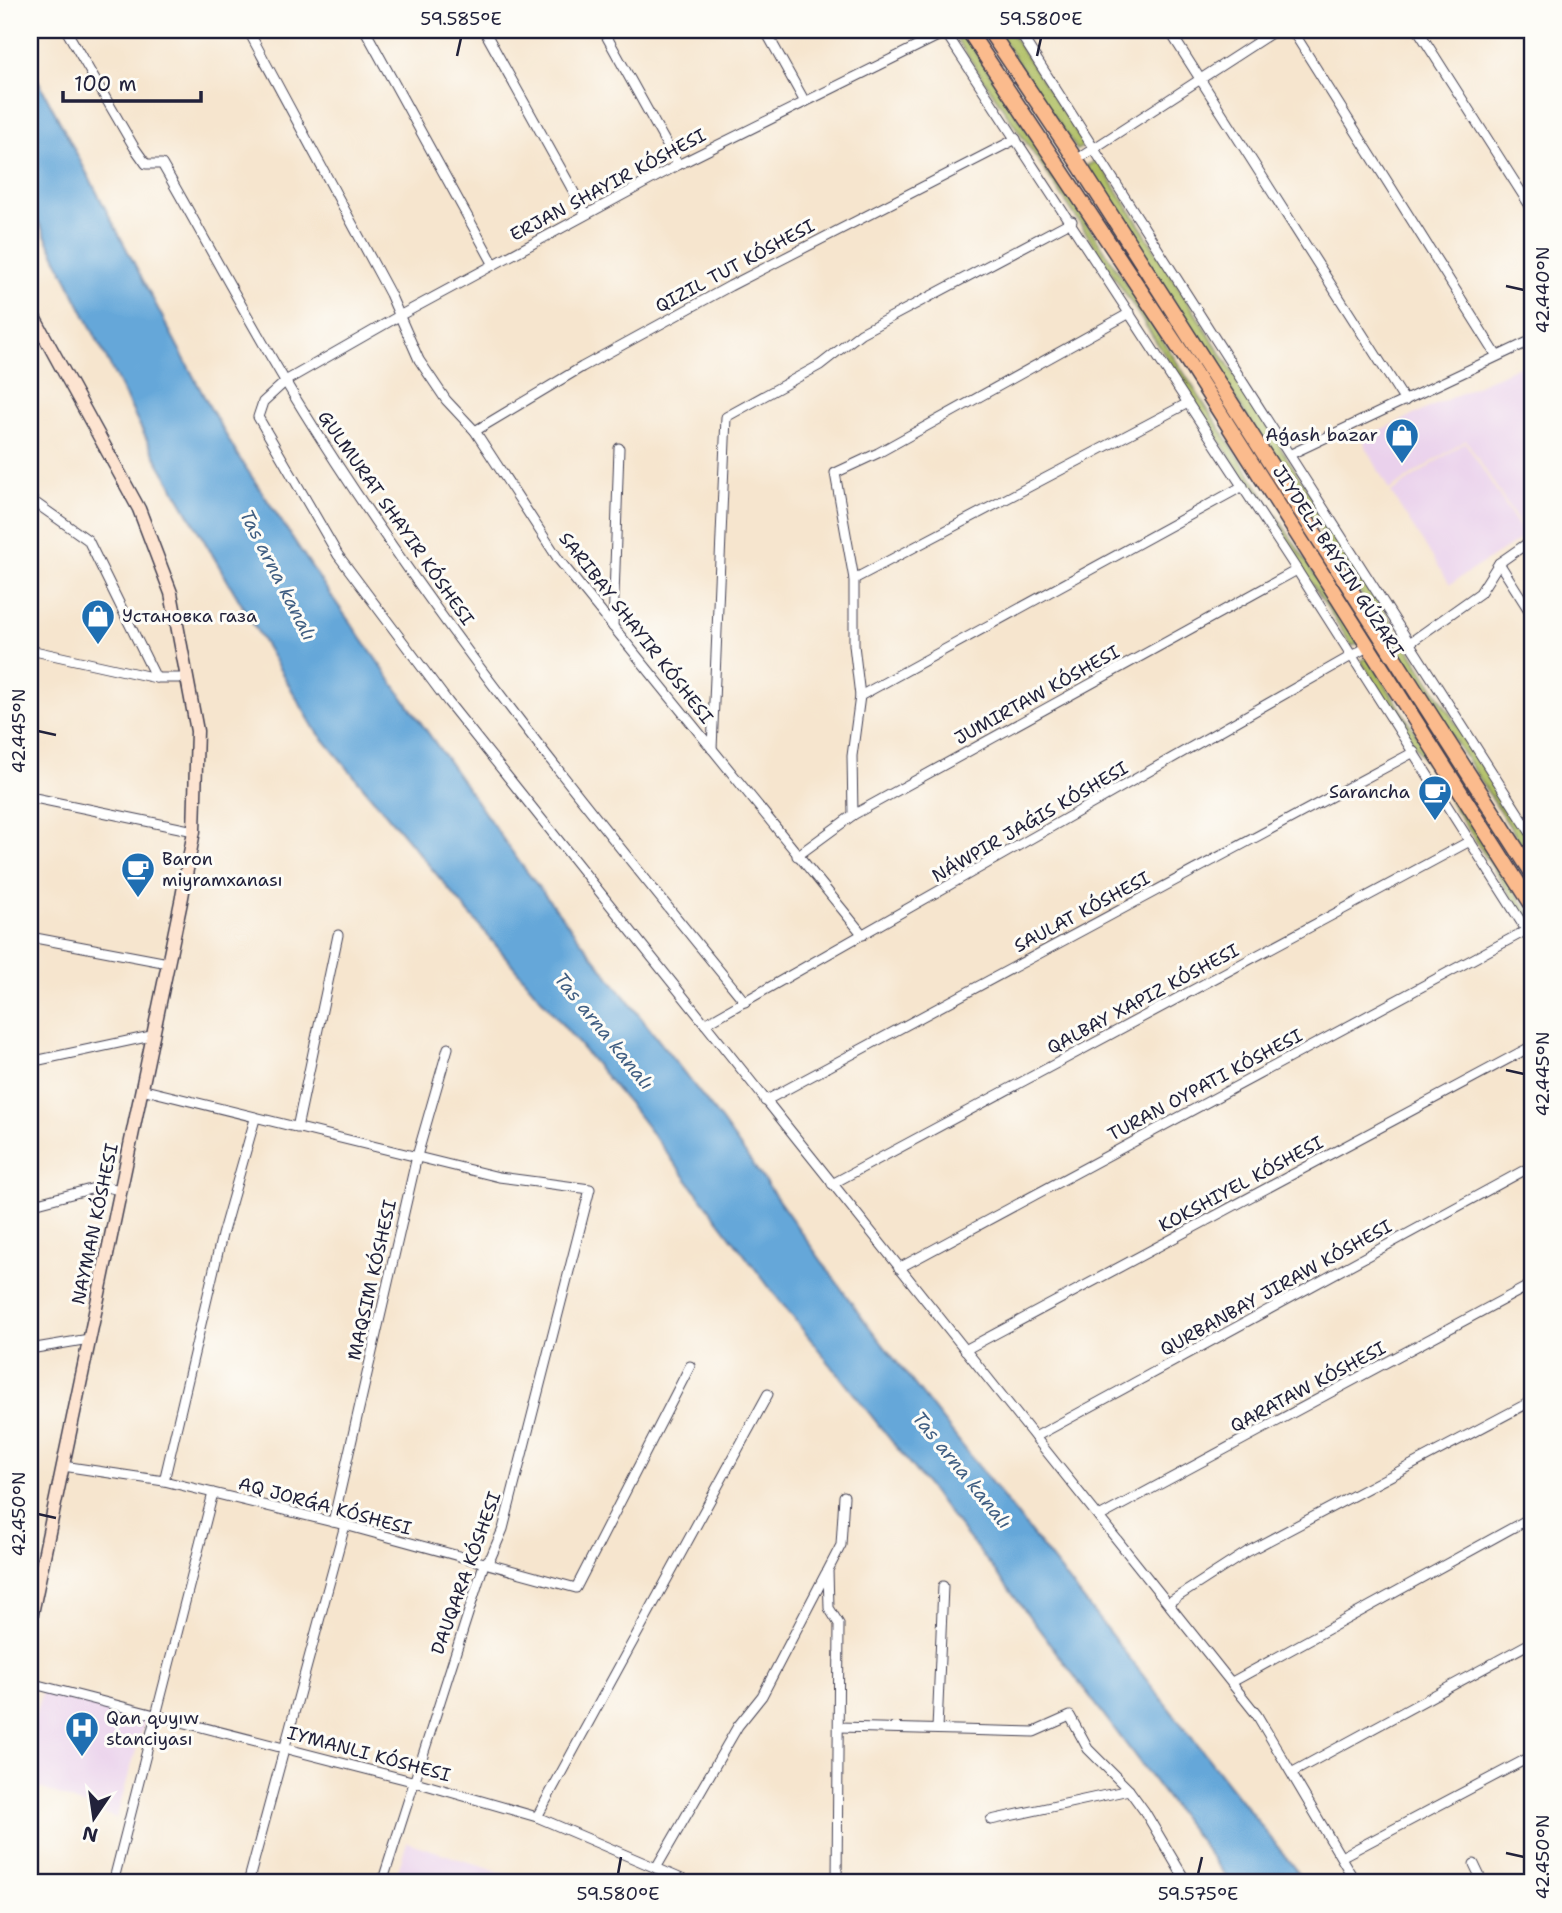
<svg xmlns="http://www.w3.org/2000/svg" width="1562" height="1913" viewBox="0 0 1562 1913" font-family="'Shantell Sans',sans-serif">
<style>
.built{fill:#ead1ec}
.green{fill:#aebe61;stroke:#68704e;stroke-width:2}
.water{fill:#65a7d9;stroke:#44648a;stroke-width:2}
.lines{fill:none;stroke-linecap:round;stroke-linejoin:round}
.street-casing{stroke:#423f51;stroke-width:11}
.secondary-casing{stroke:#423f51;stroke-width:15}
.primary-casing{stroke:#423f51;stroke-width:17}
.street{stroke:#fff;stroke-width:9}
.secondary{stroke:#fde4d1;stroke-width:12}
.primary{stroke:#fbbb8d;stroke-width:14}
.ticks{fill:none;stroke:#22223b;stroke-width:2.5}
.labels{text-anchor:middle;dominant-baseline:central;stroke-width:6;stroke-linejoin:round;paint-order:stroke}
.street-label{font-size:18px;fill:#22223b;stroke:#fdfcf7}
.poi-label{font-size:18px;fill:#22223b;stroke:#fdfcf7;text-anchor:start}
.water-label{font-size:19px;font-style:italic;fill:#405e82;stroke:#fdfcf7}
.neatline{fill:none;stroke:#22223b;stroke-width:2.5}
.ticks-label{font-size:18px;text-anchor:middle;fill:#22223b}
</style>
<rect width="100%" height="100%" fill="#fdfcf7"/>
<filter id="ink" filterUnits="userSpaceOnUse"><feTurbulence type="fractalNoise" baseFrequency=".0143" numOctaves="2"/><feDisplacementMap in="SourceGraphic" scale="14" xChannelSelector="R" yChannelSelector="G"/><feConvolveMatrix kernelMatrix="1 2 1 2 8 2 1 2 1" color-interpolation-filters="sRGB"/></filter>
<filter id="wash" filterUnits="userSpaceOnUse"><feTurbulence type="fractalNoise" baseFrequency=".00686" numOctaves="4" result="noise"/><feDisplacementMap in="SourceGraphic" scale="28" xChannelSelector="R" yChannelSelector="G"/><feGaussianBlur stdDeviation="1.57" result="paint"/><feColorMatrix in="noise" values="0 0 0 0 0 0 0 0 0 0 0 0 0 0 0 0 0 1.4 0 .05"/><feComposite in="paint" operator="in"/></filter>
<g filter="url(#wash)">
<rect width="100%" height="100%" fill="#f6e5ce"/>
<g class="built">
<polygon points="1532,360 1532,529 1526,534 1466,440 1389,490 1362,439"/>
<polygon points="1465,442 1525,536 1450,584 1391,493"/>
<polygon points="42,1692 145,1720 116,1818 30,1784 30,1732"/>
<polygon points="407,1842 533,1883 394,1883"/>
</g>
<g class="green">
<polygon points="996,30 1009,30 1085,145 1077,150"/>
<polygon points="964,34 1359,643 1352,646 1067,203 957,40"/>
<polygon points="1098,160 1532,843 1532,861 1086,166"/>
<polygon points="1368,657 1532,918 1532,929 1361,661"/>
</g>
<polygon class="water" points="30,65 208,404 238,456 323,584 520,863 721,1120 863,1319 1306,1883 1231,1883 995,1571 776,1296 634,1110 314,728 157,460 30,205"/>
</g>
<g filter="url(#ink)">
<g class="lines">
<g class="street-casing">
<g id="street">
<path d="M66,30l68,117 12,17h16c48,83 92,168 142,248 129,208 286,400 441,590"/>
<polyline points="248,30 390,294 419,360 446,400 475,431 559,560 863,935"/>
<polyline points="365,30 493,263"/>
<polyline points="484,30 586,214"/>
<polyline points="603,30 678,165"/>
<polyline points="765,30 805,102"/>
<polyline points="944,30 1297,570 1532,939"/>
<polyline points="950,30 678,165 399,316 287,380 263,402 258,417 338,555 448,702 1257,1715 1356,1883"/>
<polyline points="1018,30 1532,835"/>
<polyline points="1169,30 1405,401"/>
<polyline points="1292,30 1497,356"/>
<polyline points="1418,30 1532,209"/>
<polyline points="1076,160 1276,30"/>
<polyline points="475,431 582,367 730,286 1016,139"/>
<polyline points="1291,454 1532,340"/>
<polyline points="30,499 88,540 156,678"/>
<polyline points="1499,563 1532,615"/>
<polyline points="854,579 1188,403"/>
<polyline points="613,627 619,448"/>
<polyline points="1411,642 1480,593 1499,563 1532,540"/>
<polyline points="30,650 156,678 187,678"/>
<polyline points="860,696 1243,486"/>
<polyline points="712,749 726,417 820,365 861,333 1072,221"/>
<polyline points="30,797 194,831"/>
<polyline points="853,815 852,756 860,696 854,645 854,579 835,473 878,453 1130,313"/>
<polyline points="797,856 853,815 1297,570"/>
<polyline points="30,937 168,963"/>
<polyline points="705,1024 1369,646"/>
<polyline points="30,1062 151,1036"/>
<polyline points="141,1089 499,1177 590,1189 503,1529 491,1557 484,1564 382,1883"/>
<polyline points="765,1101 1414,752"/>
<polyline points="297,1128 338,935"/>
<polyline points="832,1184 1470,841"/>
<polyline points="30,1205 102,1186 120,1190"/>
<polyline points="899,1268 1527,930"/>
<polyline points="30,1349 89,1339"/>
<polyline points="965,1350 1532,1046"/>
<polyline points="1035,1437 1532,1166"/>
<polyline points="63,1466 164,1481 345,1525 576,1588 690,1366"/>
<polyline points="164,1481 222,1235 255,1119"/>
<polyline points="1099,1517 1532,1284"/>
<polyline points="333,1522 417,1156 448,1048"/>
<polyline points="1168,1603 1247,1552 1532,1401"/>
<polyline points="1232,1682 1532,1517"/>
<polyline points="30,1683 412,1781 537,1817 691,1883"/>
<polyline points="839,1727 1034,1732 1070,1716 1088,1749 1129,1790 1145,1812 1187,1883"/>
<polyline points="937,1729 943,1586"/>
<polyline points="1293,1772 1532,1642"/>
<polyline points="537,1817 768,1394"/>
<polyline points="991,1820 1129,1790"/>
<polyline points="1341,1857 1532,1756"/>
<polyline points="1474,1864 1483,1883"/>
<polyline points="656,1868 738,1726 762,1696 826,1573"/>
<polyline points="113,1883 213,1493"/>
<polyline points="248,1883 345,1525"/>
<polyline points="837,1883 839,1624 829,1608 828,1570 841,1545 844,1496"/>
</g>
</g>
<g class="secondary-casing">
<polyline id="secondary" points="30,310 139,509 171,593 197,731 194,831 182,897 30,1623"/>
</g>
<g class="primary-casing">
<g id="primary">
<polyline points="968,30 1188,362 1532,905"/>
<polyline points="989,30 1076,160 1532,873"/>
</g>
</g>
<use href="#street" class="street"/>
<use href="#secondary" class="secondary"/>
<use href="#primary" class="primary"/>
</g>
</g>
<path class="ticks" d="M457,56l4,-18M1037,56l4,-18M1506,286l18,4M38,731l18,4M1506,1070l18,4M38,1514l18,4M1506,1853l18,4M618,1874l3,-17M1198,1874l4,-17"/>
<defs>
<g id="shop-pin" transform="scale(1.75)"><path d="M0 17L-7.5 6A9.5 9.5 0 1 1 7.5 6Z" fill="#1f6fb2" stroke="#fdfcf7"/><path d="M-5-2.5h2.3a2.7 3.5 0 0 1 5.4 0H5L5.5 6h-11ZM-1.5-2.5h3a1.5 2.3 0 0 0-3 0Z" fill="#fff"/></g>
<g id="cafe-pin" transform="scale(1.75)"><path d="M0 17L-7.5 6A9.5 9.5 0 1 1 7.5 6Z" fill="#1f6fb2" stroke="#fdfcf7"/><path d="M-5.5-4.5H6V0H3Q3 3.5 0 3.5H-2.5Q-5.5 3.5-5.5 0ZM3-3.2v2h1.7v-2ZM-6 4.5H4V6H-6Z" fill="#fff"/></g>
<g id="hospital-pin" transform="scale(1.75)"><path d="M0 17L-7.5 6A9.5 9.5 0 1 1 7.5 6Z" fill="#1f6fb2" stroke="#fdfcf7"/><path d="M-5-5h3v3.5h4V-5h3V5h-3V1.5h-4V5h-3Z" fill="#fff"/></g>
</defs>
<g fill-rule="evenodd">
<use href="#shop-pin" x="1402" y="435"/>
<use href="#shop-pin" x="98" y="616"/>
<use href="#cafe-pin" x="1435" y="792"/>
<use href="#cafe-pin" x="138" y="869"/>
<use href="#hospital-pin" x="82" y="1728"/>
</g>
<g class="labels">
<g class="street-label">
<text transform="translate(608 185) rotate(-28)">ERJAN SHAYIR KÓSHESI</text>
<text transform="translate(735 266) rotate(-28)">QIZIL TUT KÓSHESI</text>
<text transform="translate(396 518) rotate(55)">GULMURAT SHAYIR KÓSHESI</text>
<text transform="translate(1338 561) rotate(57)">JIYDELI BAYSIN GÚZARI</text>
<text transform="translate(636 628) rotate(52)">SARIBAY SHAYIR KÓSHESI</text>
<text transform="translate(1037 695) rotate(-29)">JUMIRTAW KÓSHESI</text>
<text transform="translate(1030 822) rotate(-30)">NÁWPIR JAǴIS KÓSHESI</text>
<text transform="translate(1082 912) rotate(-28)">SAULAT KÓSHESI</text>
<text transform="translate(1143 999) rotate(-28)">QALBAY XAPIZ KÓSHESI</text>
<text transform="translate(1205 1085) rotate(-28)">TURAN OYPATI KÓSHESI</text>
<text transform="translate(1241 1184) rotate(-28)">KOKSHIYEL KÓSHESI</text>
<text transform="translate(95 1224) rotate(-78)">NAYMAN KÓSHESI</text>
<text transform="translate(372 1280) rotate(-77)">MAQSIM KÓSHESI</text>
<text transform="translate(1276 1288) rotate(-29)">QURBANBAY JIRAW KÓSHESI</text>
<text transform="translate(1308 1387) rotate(-28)">QARATAW KÓSHESI</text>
<text transform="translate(325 1506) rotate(15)">AQ JORǴA KÓSHESI</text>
<text transform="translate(466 1573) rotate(-70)">DAUQARA KÓSHESI</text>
<text transform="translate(369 1754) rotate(15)">IYMANLI KÓSHESI</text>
</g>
<g class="poi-label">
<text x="1378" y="435" text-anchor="end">Aǵash bazar</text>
<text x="122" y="616">Установка газа</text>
<text x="1410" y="792" text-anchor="end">Sarancha</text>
<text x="162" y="859">Baron<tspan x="162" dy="21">miyramxanası</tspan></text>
<text x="106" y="1718">Qan quyıw<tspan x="106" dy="21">stanciyası</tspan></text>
</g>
<g class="water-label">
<text transform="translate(278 575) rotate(63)">Tas arna kanalı</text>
<text transform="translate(604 1031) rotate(51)">Tas arna kanalı</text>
<text transform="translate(962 1470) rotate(51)">Tas arna kanalı</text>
</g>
</g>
<rect width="1562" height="1913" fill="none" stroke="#fdfcf7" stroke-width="77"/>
<g transform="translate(94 1818) rotate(193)" stroke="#fdfcf7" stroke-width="5" paint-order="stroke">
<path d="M0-5L12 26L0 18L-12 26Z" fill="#22223b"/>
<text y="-10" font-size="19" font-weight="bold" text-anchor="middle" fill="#22223b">N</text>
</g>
<path d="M63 91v10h138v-10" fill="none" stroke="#22223b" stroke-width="3.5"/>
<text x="74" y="91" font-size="21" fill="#22223b" stroke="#fdfcf7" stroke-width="5" paint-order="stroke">100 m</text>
<rect x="38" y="38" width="1486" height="1836" class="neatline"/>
<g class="ticks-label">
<text x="461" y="25">59.585°E</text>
<text x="1041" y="25">59.580°E</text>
<text transform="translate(1543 290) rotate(-90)" y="6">42.440°N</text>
<text transform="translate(19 731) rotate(-90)" y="6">42.445°N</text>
<text transform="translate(1543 1074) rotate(-90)" y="6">42.445°N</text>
<text transform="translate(19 1514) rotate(-90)" y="6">42.450°N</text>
<text transform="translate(1543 1857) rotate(-90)" y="6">42.450°N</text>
<text x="618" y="1900">59.580°E</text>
<text x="1198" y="1900">59.575°E</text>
</g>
</svg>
